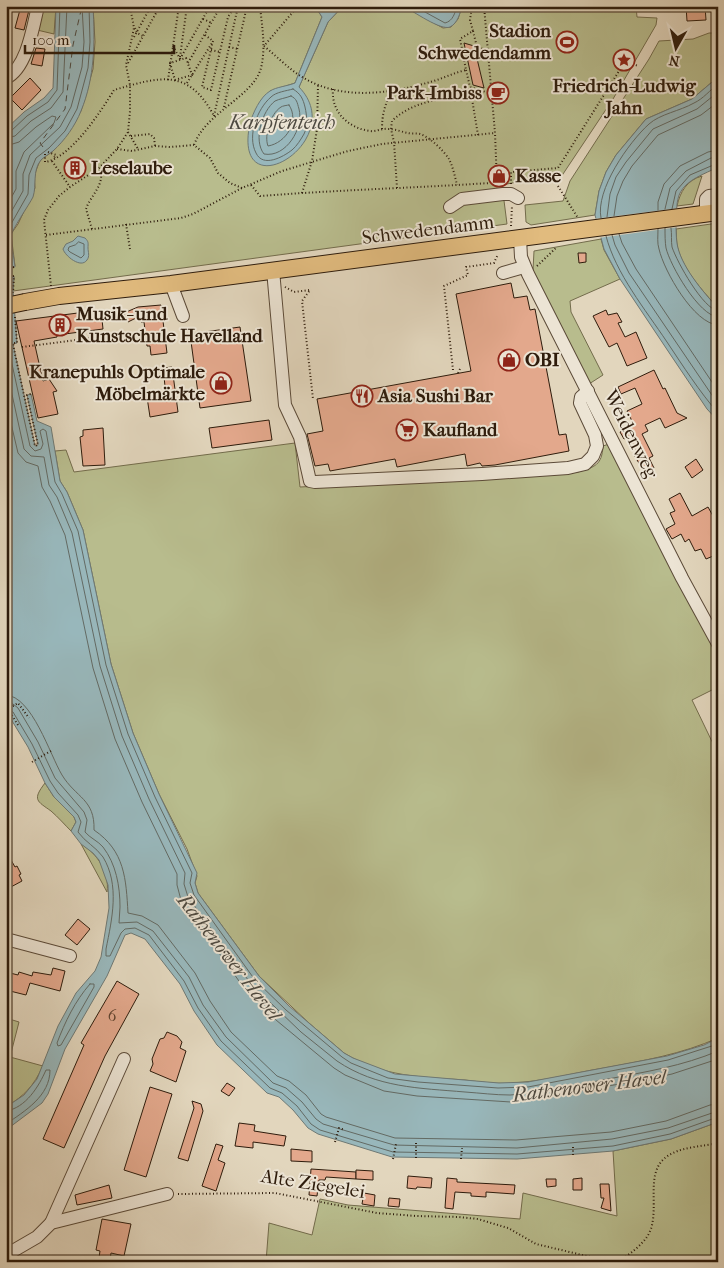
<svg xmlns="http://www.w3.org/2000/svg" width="724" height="1268" viewBox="0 0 724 1268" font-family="'IM FELL French Canon',serif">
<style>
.green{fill:#b8bc8d;stroke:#736c4c}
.water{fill:#98b7bb;stroke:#6e7975}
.pier{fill:#e2d6bd}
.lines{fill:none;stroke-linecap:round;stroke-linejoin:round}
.shore{stroke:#636a64;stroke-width:1}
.ferry{stroke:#4e4a41;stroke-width:1;stroke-dasharray:6 5;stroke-linecap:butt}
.building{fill:#e3a88c;stroke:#2e1c0c}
.minor-casing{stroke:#5b4a38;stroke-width:14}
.major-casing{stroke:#2e1c0c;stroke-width:18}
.path{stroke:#2e1c0c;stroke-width:2;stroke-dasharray:1 2.5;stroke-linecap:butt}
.minor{stroke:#ece4d4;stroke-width:12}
.major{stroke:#e1bb7e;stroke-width:16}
.major-bridge-casing{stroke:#2e1c0c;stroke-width:18;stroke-linecap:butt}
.major-bridge{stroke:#e1bb7e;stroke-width:16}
.labels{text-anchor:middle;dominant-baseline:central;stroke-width:4;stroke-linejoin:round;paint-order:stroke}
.number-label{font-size:16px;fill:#5b3f2c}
.poi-label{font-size:19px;font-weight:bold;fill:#2e1c0c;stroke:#ece4d4;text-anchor:start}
.street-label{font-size:19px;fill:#2e1c0c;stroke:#ece4d4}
.water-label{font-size:20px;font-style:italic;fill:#4e4a41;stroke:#ece4d4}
</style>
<rect width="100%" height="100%" fill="#e2d6bd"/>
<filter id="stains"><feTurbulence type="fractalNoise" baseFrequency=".004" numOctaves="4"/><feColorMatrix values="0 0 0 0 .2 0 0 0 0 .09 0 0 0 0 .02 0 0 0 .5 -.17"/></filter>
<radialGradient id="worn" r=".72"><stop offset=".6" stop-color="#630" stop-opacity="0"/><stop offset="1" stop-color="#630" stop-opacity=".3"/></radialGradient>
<g class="green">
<polygon points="43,6 56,6 54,34 37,30"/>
<polygon points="93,6 315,6 322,17 295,83 270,91 299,87 328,22 343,6 403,6 443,28 451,27 458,19 462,6 636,6 637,17 657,18 656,25 613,99 561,177 522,181 502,185 507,224 13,291 14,277 6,277 6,268 15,266 11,234 18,224 35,188 34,176 40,160 52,152 81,111 93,69 95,42"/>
<polygon points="709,33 718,33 718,77 692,99 646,119 616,155 606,172 599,191 595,215 531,225 526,222 525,205 563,201 570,181 649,59 659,41 693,39"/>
<path d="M702,176l-9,28 -16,2c3,-14 10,-26 25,-30z"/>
<path d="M718,223v85c-16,-18 -36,-39 -41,-63 -1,-5 0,-11 -1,-16z"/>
<polygon points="601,239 604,250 620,279 570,301 571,312 603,375 589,384 533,270 534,251"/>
<path d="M295,443l5,44 278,-15c17,-5 24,-7 25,-26l6,-2 109,208v35l-26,13 26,54v284c-36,16 -75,23 -114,30 -31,5 -62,14 -94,15 -15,1 -30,-1 -45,-3 -44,-3 -82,-3 -121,-27l-35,-30 -50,-47 -61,-83 -3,-10 2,-7 -10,-27 -28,-55 -26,-61 -22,-69 -28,-134 -16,-38 -7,-11 -5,-30 11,-1 8,22z"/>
<path d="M45,783l9,14 20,20 2,5 -5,9c-6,-6 -13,-14 -20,-20 -14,-10 -19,-11 -6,-28z"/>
<path d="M81,844c16,9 29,29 26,48z"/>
<path d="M6,1018l13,4 -9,35 33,9c-10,21 -18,29 -37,41z"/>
<polygon points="718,1122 718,1262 266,1262 269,1223 312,1235 320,1199 348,1205 520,1219 523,1193 617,1216 613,1151 671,1139"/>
</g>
<g class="water">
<path d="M56,6h37c2,36 2,71 -12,105 -6,15 -16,29 -28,40 -4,3 -9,6 -12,9 -9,11 -4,25 -8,37 -4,8 -22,34 -22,39 0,10 3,21 4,31l-9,1v-139l18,-17 20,-14 9,-10z"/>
<path d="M315,6h28l-15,16 -29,65c52,54 -68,126 -49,36 3,-10 10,-26 20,-32 6,-4 18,-5 25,-8l27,-66z"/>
<path d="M403,6h59c-2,7 -4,17 -12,21 -9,4 -37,-16 -47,-21z"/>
<path d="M718,77v90c-13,7 -31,12 -38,26 -4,8 -3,18 -4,27 0,7 0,16 1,23 3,22 26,49 41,65v113l-11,-12 -37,-55 -50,-75 -16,-30 -9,-34 4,-24 7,-19 10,-17 30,-36 46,-20z"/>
<path d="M78,236l7,2c4,4 3,5 3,10 0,4 2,8 -1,12 -6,9 -22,-4 -24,-11l3,-5 7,-3z"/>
<polygon points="14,276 13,291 17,343 13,344 35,446 38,445 27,395 31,394 37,421 51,427 60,481 67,492 83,530 111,664 133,733 159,794 197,873 195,883 198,893 259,976 289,1006 344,1053 353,1058 395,1074 499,1083 528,1082 667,1056 704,1045 718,1038 718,1122 671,1139 613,1151 517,1159 392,1157 318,1134 308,1128 293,1110 279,1097 267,1093 217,1045 194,1011 180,984 145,939 131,933 125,935 107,976 65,1049 48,1094 42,1103 6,1130 6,1107 24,1095 37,1079 58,1026 76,993 95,971 101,957 109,908 108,885 99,860 93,853 81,844 71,831 76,822 74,817 54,797 45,783 28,747 6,711 6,277"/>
</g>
<polygon class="pier" points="679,208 679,227 598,238 593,219"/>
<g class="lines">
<g class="shore">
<path d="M414,6l31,17c8,-2 10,-10 12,-17"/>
<path d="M293,89c8,5 10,10 12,18 2,9 3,19 -1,27 -3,5 -7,12 -12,16 -9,7 -29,18 -36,3 -9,-17 1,-44 15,-56 5,-5 15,-6 22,-8z"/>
<path d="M291,96c6,3 6,6 8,13 5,19 -13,49 -35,45 -11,-14 -2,-43 11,-53 4,-2 11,-3 16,-5z"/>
<path d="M289,105c11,16 -3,38 -21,41 -4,-10 2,-32 13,-39 1,-1 7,-2 8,-2z"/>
<polyline points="6,132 11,131 27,116 48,102 57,90 60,6"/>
<polyline points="6,138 15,136 31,121 51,108 63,92 67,6"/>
<polyline points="6,146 19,142 36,127 52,116 56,117 54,123 24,152 16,171 16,189 6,207"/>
<polyline points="665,209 670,188 686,171 711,158 718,157"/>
<polyline points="672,209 676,191 690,175 718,163"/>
<polyline points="658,210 658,202 664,184 680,166 708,152 718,150"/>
<polyline points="614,216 617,196 623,181 632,166 658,135 701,115 718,102"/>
<polyline points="607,217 610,194 616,177 626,162 653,129 697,109 718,92"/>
<path d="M601,218c-6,-28 28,-76 48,-94 11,-10 31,-13 45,-21 9,-4 16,-13 24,-19"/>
<polyline points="6,221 23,191 23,174 30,155 60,127 71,107 82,67 84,42 82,6"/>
<path d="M665,228c0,7 0,14 1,20 4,17 33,68 52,69"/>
<path d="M671,228c1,6 0,13 1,19 5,15 31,62 46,64"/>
<path d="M658,229c0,7 -1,14 1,20 5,22 35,75 59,76"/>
<polyline points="6,233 28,194 29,175 36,158 49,148 65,131 77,109 88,68 90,42 89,6"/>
<polyline points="619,234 622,243 636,269 718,391"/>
<polyline points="612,235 615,245 629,273 718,404"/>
<path d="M606,236c10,38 39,73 61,106 16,24 32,49 51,71"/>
<polygon points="79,242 84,244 84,255 81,258 70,252 68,250 69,247 75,245"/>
<polyline points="9,315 11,338 9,344 10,355 30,446 35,451 41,449 43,444 40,431 43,429 46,431 55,482 62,494 78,531 106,665 128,734 155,797 192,873 190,883 194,895 255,980 286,1010 342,1057 351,1063 388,1078 418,1082 498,1088 528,1087 668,1060 718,1044"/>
<path d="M6,367l18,82 7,7 13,1 5,28 8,12 15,36 28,133 22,70 27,63 36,74 -1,11 4,13 63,87 50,48 36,29c40,27 82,27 128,31 15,1 30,3 45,3 33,-2 66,-10 98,-16 37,-7 75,-13 110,-28"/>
<polyline points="6,402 18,453 26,462 38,466 42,487 50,501 65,535 93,668 115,739 142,802 177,874 177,885 181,900 244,988 276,1020 334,1068 345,1075 384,1091 417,1096 511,1102 644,1080 672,1074 718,1059"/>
<path d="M6,695c26,1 44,60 56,80 14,23 33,24 32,55 31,21 32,49 34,83l14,3 16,9 37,48 15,28 21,31 46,44 12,5 17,14 15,19 5,3 69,21 121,2 95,-8 55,-11 44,-16 8,-1"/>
<path d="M6,703l7,1 5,4 20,34 17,36 29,34 3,8 -2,12c5,6 13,9 18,15 13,17 17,39 17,60 0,5 -1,11 -1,16l18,-1 16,9 36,46 14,28 23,32 47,46 13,5 16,14 14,17 7,5 71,21 123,3 95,-9 56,-11 50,-17"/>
<path d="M6,709l7,3 19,32 18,37 8,12 20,22 3,7 -3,10c7,10 18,15 25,25 17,28 9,62 3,92v7h4l11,-23 4,-4 10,-1 14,7 35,46 14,27 23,33 49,47 12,5 15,13 14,18 9,6 73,22 124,2 96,-8 57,-12 48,-17"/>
<path d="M90,984h4v3l-33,58 -3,1 -1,-3c8,-21 18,-42 33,-59z"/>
<path d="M6,1111c20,-3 33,-25 40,-41h4c0,26 -25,41 -44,54"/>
</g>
<polyline class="ferry" points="43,147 40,143 65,109 73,45 82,6"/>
</g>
<g class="building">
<polygon points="21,6 30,6 24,30 15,28"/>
<polygon points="686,6 705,6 706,20 687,21"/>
<polygon points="464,43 474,46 484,88 473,85"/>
<polygon points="36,48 45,49 42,66 31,64"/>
<polygon points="30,78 41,90 22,110 10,98"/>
<polygon points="578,253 586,253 586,262 579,263"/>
<polygon points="511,283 514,298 527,296 530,310 535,309 559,435 566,434 569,451 495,465 482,466 480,463 467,466 465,454 397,467 395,459 330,471 328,464 315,466 307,434 323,431 317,399 471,371 456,294"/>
<polygon points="161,305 167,353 151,355 150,346 147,346 144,322 141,322 140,316 128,322 124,313 138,307"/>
<polygon points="101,310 103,329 57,335 57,337 34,341 43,381 49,379 57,391 53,392 58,414 38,418 16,321"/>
<polygon points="606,310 608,315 617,313 622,322 618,323 625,337 636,332 647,358 627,366 617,343 609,347 593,316"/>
<polygon points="240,327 251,401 200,408 190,334"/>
<polygon points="172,367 178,412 150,417 147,397 166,395 163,368"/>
<polygon points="654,370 663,389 665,388 677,413 687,418 665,428 660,418 645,425 648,431 642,434 653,456 649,458 654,468 645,473 634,455 638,453 629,436 624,439 620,432 634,425 627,411 642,404 635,388 621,394 618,387"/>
<polygon points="269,420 272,440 212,448 209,428"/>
<polygon points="103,428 105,465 83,466 80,437 83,436 83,430"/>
<polygon points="696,459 703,470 692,478 685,467"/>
<polygon points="680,493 692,516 708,507 718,525 718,554 706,559 701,549 695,551 689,539 685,542 681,534 672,539 666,529 675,524 670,513 675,511 669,499"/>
<polygon points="6,851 15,867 17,866 21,874 19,875 22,881 9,888 6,883"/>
<polygon points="78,919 90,929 77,945 65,935"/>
<polygon points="53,968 65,971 60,991 30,983 26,995 6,990 6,972 18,975 19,972 32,976 33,972 51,975"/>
<polygon points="117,981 139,994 105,1056 64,1148 43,1139 84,1045 81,1043"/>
<polygon points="167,1032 177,1036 182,1042 180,1048 186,1051 176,1082 150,1071 153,1064 152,1059 160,1039 164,1038"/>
<polygon points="227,1083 235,1088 229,1096 221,1091"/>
<polygon points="150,1087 172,1094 146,1177 124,1170"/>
<polygon points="192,1101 201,1104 203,1111 188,1161 178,1158 194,1108"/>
<polygon points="239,1123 255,1125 254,1131 286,1136 284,1146 253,1142 253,1148 235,1146"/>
<polygon points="216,1144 223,1146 218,1160 225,1163 216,1191 202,1186"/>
<polygon points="291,1149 312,1151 312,1162 291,1161"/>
<polygon points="311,1169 356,1172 356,1179 326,1177 325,1180 319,1180 317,1196 309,1195"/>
<polygon points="356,1170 373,1171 373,1180 356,1179"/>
<polygon points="408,1176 432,1178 431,1188 417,1187 416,1189 407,1188"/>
<polygon points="447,1178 457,1179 457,1182 515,1185 514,1194 486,1192 486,1197 471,1196 471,1193 455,1192 453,1209 445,1208"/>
<polygon points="582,1178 582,1190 573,1190 573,1179"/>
<polygon points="546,1179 556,1179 556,1186 547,1187"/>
<polygon points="600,1184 609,1184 611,1211 601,1208 604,1198 601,1198"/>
<polygon points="109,1185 112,1198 77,1205 75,1195"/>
<polygon points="364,1193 375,1195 374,1206 362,1204"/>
<polygon points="389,1198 400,1199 399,1207 388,1206"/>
<polygon points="102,1219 131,1224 124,1256 111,1253 110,1260 99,1258 100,1251 96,1250"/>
</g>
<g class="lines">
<g class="minor-casing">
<g id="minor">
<path d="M6,78c21,-10 27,-51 32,-72"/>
<polyline points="450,207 462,199 503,194 511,194 518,198"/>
<polyline points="706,214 706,199 709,196 718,195"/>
<polyline points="520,238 521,257 528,274 682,578 718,644"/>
<polyline points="273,270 285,405 300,437 310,481 315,482 482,474 568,468 585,464 593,456 597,446 595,435 580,403 581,397 588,391"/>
<polyline points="503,273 524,267"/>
<polyline points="171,284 183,316"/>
<polyline points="6,939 70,956"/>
<polyline points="51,1223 124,1059"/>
<polyline points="6,1255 37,1237 51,1223 167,1194"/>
</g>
</g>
<g class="major-casing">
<polyline id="major" points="25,302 59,296 171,284 718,212"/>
</g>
<g class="path">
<polyline points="222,6 231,11"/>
<path d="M298,6l-34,40c11,9 21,19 32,27 39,28 90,22 134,9 12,-3 23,-9 36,-12l-6,-31 13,-8 -3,-11 2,-14"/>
<polyline points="484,6 495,133 497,183"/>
<polyline points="203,19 212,23"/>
<polyline points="135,28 137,33 143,36"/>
<polyline points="473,31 477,47 489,51"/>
<polyline points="205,35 213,41"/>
<polyline points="134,37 151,6"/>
<polyline points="213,41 202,87 211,90 228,17 235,6"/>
<polyline points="173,46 180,59"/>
<polyline points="229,47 238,49"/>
<polyline points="211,50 220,52"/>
<polyline points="180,57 187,6"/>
<polygon points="186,58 192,75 175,80 170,63"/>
<polyline points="180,59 210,6"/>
<polyline points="128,63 160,6"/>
<polyline points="188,63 221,6"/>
<polyline points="466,70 470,87"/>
<polyline points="168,80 179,6"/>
<polyline points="187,83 212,43"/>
<path d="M333,89c-2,23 15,39 37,42 6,1 12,-3 19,-2 6,0 13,3 19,4 4,1 8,0 12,1 10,3 24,17 29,25 4,8 6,18 8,26"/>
<polyline points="224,107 247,6"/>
<polyline points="214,116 238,6"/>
<path d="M382,129c0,-15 3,-25 10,-38"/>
<polyline points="128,132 138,149"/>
<polyline points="478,135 470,87 492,94"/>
<polyline points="131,136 150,134 154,138 155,146"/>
<polyline points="117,149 132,151 155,146 170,147 194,145"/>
<polyline points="48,152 56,155 53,159"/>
<path d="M45,154v8c26,-4 56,-51 69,-72 45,-13 74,-23 100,26"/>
<polyline points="52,161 70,187"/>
<polyline points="511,184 511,172 558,168 619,71 633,64 638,66"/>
<path d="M251,185l9,11c77,-6 153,-8 230,-13"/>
<polyline points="558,186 578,218"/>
<path d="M242,188l-12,-5 -12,-10 -8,-15 -16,-13c12,-33 59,-48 67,-77 5,-21 1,-41 -1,-62"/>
<path d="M397,188l-3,-46 -3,-13 1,-8c20,-20 53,-23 79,-27"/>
<polyline points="302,193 312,161 317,129 318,85"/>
<polyline points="126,224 130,249"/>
<polyline points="511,226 512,206"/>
<path d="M92,229l-6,-20c4,-13 21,-26 13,-41"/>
<polyline points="46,235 181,218 193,214 242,188 282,171 348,151 382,144 495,133"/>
<polyline points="537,266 557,247"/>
<polyline points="6,268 15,267"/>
<polyline points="6,277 14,276 13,293"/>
<polyline points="51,286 44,220 48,210 59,196 70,187 99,168 117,149 128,132 130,111 130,85 126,65 134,28 130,6"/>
<polyline points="285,287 294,292 310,290 302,301 313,399"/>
<polyline points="15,317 17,343 13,343 15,354 35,446 38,445 27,395 31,394"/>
<polyline points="22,347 116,335"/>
<polyline points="453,370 444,286 468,275 466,267 494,263 498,254"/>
<polyline points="458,373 460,369"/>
<polyline points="8,720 13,717"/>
<polyline points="18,725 8,709 18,703 29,718"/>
<polyline points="32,762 51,751"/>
<polyline points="335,1142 339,1128 345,1130"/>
<polyline points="573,1147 573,1156"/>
<polyline points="416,1158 416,1143"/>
<polyline points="393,1159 396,1144"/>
<polyline points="461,1159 462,1148"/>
<polyline points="178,1194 275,1193 377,1213 416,1216 459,1217 478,1219 508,1228 536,1244 599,1259 621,1262"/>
<path d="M620,1261c12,-9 29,-20 32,-36 6,-26 -8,-59 21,-72 11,-6 32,-7 45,-10"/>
</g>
<use href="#minor" class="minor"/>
<use href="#major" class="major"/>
<g class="major-bridge-casing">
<polyline id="major-bridge" points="6,306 25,302"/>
</g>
<use href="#major-bridge" class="major-bridge"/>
</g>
<defs>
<g id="stadium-ring" transform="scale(1.125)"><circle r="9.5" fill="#ece4d4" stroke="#8f2418" stroke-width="1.5"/><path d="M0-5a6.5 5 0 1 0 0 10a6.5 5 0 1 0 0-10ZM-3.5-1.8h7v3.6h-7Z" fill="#8f2418"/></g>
<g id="sight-ring" transform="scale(1.125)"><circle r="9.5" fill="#ece4d4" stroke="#8f2418" stroke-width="1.5"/><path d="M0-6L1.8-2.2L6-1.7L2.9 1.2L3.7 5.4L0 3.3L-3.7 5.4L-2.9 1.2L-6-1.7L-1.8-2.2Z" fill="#8f2418"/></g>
<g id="cafe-ring" transform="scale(1.125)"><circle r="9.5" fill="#ece4d4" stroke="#8f2418" stroke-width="1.5"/><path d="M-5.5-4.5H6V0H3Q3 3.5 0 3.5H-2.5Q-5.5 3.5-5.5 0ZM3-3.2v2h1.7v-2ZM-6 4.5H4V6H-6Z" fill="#8f2418"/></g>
<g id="building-ring" transform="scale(1.125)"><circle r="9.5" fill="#ece4d4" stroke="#8f2418" stroke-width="1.5"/><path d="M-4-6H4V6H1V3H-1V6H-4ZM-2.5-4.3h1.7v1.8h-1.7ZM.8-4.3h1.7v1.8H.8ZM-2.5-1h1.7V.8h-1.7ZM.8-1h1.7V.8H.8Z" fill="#8f2418"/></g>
<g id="shop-ring" transform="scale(1.125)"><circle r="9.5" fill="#ece4d4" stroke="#8f2418" stroke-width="1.5"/><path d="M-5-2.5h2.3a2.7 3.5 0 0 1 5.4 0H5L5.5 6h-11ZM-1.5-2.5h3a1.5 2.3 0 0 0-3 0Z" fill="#8f2418"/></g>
<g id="restaurant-ring" transform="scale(1.125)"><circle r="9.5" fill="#ece4d4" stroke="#8f2418" stroke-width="1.5"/><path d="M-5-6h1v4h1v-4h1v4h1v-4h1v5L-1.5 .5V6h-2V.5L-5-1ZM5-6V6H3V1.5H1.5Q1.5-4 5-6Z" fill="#8f2418"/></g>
<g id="supermarket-ring" transform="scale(1.125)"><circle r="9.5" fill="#ece4d4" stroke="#8f2418" stroke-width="1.5"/><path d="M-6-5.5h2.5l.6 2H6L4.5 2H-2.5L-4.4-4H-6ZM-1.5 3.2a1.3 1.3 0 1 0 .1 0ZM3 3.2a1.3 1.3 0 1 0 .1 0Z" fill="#8f2418"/></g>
</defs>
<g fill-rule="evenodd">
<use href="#stadium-ring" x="567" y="42"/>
<use href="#sight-ring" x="624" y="60"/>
<use href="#cafe-ring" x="498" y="93"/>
<use href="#building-ring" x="75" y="168"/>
<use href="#shop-ring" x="499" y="176"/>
<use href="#building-ring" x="60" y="325"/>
<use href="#shop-ring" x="509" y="360"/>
<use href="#shop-ring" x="221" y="383"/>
<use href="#restaurant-ring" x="362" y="396"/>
<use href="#supermarket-ring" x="407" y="430"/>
</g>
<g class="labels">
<g class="number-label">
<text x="112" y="1015">6</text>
</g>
<g class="poi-label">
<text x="551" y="31" text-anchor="end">Stadion<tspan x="551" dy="22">Schwedendamm</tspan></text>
<text x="624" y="86" text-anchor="middle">Friedrich-Ludwig<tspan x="624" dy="22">Jahn</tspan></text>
<text x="482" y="93" text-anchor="end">Park-Imbiss</text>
<text x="91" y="168">Leselaube</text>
<text x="515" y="176">Kasse</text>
<text x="76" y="314">Musik- und<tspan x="76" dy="22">Kunstschule Havelland</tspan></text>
<text x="525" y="360">OBI</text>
<text x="205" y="372" text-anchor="end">Kranepuhls Optimale<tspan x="205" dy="22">Möbelmärkte</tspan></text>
<text x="378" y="396">Asia Sushi Bar</text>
<text x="423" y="430">Kaufland</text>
</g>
<g class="street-label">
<text transform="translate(428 230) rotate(-7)">Schwedendamm</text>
<text transform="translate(631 434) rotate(63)">Weidenweg</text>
<text transform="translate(313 1184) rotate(9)">Alte Ziegelei</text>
</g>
<g class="water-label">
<text x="282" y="122">Karpfenteich</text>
<text transform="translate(229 957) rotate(52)">Rathenower Havel</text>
<text transform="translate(589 1086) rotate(-7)">Rathenower Havel</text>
</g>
</g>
<rect width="724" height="1268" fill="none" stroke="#e2d6bd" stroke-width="25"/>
<rect x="8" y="8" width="709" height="1253" fill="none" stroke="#2e1c0c" stroke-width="2.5"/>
<rect x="12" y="12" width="699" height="1243" fill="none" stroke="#2e1c0c"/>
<g transform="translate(676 48) rotate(188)" stroke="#ece4d4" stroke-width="4" paint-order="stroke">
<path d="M0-4L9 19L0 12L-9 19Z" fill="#2e1c0c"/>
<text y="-8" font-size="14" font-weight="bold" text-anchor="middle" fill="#2e1c0c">N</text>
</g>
<path d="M25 45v8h149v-8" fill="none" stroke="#2e1c0c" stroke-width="2.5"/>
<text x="32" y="45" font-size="15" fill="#2e1c0c" stroke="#ece4d4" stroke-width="4" paint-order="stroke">100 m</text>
<rect width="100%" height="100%" filter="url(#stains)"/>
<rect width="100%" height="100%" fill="url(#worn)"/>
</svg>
